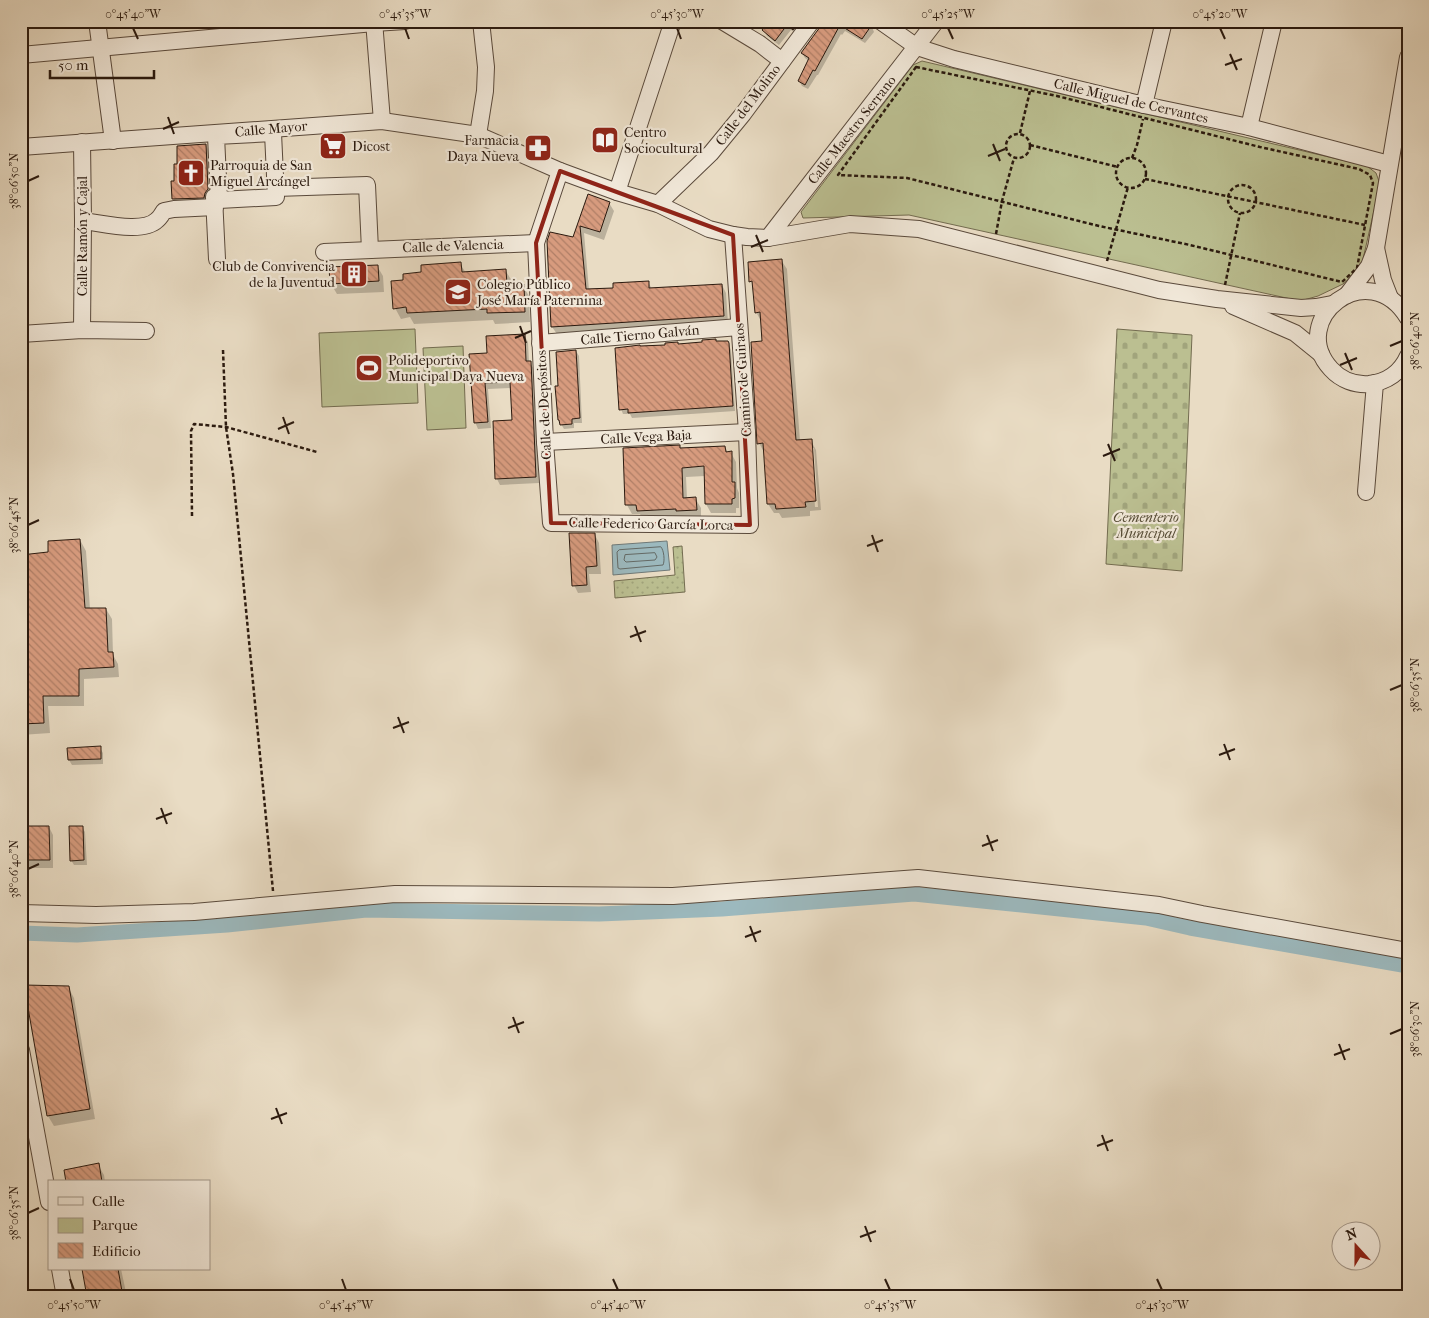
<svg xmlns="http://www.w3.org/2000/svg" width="1429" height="1318" viewBox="0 0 1429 1318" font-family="'IM FELL French Canon',serif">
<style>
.grass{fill:url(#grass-dots);stroke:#736c50}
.cemetery{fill:url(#cemetery-stones);stroke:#736c50}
.green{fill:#bbbf91;stroke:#736c50}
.water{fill:#9cb9be;stroke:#6f7978}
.shadow{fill:#0003;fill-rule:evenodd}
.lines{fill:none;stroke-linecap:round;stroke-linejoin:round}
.shore{stroke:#646a66;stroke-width:1}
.canal{stroke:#9cb9be;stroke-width:15}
.building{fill:url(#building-back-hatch);stroke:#2b1a0f}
.minor-casing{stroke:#5a4a3c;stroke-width:18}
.path{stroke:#2b1a0f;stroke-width:2.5;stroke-dasharray:4 2.5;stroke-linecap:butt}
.minor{stroke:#f1e8d9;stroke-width:16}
.marked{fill:none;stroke:#8f2418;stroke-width:4;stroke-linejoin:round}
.ticks{fill:none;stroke:#2b1a0f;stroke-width:2}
.labels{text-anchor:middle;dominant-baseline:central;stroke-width:4.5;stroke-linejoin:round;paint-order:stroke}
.street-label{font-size:14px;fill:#2b1a0f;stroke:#f1e8d9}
.poi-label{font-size:14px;fill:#2b1a0f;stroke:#f1e8d9;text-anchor:start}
.park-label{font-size:14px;font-style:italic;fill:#564c36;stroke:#f1e8d9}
.neatline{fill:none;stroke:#2b1a0f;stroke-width:2}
.ticks-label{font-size:12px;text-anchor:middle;fill:#2b1a0f}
</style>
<defs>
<pattern id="grass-dots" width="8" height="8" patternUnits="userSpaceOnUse" patternTransform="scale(1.25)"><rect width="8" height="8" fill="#bbbf91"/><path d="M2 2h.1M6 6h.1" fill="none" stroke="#a1a47c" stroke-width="1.8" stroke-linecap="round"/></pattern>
<pattern id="cemetery-stones" width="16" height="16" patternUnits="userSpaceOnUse" patternTransform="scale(1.25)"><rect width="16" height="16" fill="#bbbf91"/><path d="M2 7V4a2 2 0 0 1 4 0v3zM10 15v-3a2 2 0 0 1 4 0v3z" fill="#a1a47c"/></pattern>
<pattern id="building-back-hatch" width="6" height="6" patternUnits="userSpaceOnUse" patternTransform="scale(1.25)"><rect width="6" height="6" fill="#d79b7e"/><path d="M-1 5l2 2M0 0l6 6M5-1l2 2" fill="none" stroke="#af7e66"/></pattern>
</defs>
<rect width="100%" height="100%" fill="#e9dcc4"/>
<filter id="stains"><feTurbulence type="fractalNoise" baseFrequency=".004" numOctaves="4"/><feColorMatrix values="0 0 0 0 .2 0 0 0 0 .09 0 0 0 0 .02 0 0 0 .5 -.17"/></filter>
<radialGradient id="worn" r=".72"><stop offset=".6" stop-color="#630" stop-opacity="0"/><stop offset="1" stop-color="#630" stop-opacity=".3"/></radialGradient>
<polygon class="grass" points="682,546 685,592 615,598 614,581 675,575 673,547"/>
<polygon class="cemetery" points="1117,329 1192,335 1182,571 1106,564"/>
<g class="green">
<polygon points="922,61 1367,166 1376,173 1380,184 1361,268 1343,284 1318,296 1300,301 909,215 803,218 801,212 913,65"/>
<polygon points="415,329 418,403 322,407 319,333"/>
<polygon points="463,346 466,428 427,430 423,348"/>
</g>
<polygon class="water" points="667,541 670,570 613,575 612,545"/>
<g class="shadow">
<polygon points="756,21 807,21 797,34 791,30 779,45 767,36 764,30 765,28"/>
<polygon points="822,21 874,21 872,27 874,32 865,43 845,31 842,35 841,34 818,75 817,75 808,89 802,86 799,81 809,61 805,58 802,53 821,27"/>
<polygon points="206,145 210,153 212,197 209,201 178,207 173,199 178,165"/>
<polygon points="588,196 609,203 614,211 604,240 584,233 589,290 614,289 648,282 652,289 722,285 726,293 728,323 557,334 552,327 573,239"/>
<path d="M781,260l6,9 13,172h11l5,9 5,60 -11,1v5l-28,2 -3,-5h-5l-6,-9 -4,-52 -5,-9 4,-101 -2,-21 -5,-9 -2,-25 -3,-6zM811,448h3l4,59h-3z"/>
<polygon points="460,264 466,273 505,270 512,281 512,286 523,286 529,296 530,322 495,324 493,320 414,324 410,317 401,319 395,308 405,281 422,273"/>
<polygon points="377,266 383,276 384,292 337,294 331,284"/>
<polygon points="524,335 528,342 529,362 534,369 539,483 500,485 497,479 513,421 512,388 488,389 491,428 478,429 475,422 488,354"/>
<polygon points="727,342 731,350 735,411 632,418 630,414 623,414 621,409 678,345"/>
<polygon points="576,351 579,356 582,423 574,423 574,428 564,429 561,424 560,387"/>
<polygon points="725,447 728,453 731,453 736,462 737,488 739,493 739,508 736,508 736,513 711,513 706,504 705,476 686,477 687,499 695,498 701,508 701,519 643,520 640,514 632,514 627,505 681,449"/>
<polygon points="595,535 599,543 601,574 589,574 591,592 578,593 574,585"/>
<polygon points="80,540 86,551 90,609 106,609 112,619 113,655 118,664 119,677 84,679 84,706 48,706 50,733 21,735 21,545 26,555 50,553"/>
<polygon points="100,748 103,753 103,764 72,765 69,760"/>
<polygon points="49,827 53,835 53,868 29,868 25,860"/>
<polygon points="82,827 85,832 87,865 74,865 71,860"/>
<polygon points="68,987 74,998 95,1119 54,1126 48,1116"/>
<polygon points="98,1165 104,1175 105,1182 67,1182"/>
<polygon points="83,1269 121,1269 127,1297 89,1297"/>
</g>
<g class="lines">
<g class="shore">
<path d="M661,547c3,3 4,14 2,18l-43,4 -2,-1 -1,-16 2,-2z"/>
<polygon points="655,553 657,557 655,560 626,562 624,560 625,555"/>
</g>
<polyline class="canal" points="21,933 77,935 227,925 366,910 599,914 722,909 914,894 1146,918 1190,928 1408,966"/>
</g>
<g class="building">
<polygon points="769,21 799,21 793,30 787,25 775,41 762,30"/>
<polygon points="822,21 870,21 871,26 862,39 840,25 815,71 813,70 805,85 798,81 809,58 801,53 820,27"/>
<polygon points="206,144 208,189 205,193 204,198 172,199 171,181 174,181 174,164 177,164 177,146"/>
<polygon points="588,194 610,202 600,232 580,226 586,289 613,288 613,283 649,281 649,288 722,284 724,316 551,327 547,241 550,232 573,237"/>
<polygon points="782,259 796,440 812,439 816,501 805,502 806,507 776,509 775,504 767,504 763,443 757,444 751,342 762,341 760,312 755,313 752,281 749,282 748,262"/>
<polygon points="461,262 462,272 506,269 507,285 524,284 525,312 487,313 487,309 407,313 406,307 393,309 391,281 403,280 403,274 421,272 421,265"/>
<polygon points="378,265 379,281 330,284 329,267"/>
<polygon points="525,334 526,361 531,361 536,477 495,479 493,421 512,420 510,382 485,383 488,422 474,423 469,354 487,353 486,336"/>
<polygon points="716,339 716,341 728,341 729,343 733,406 628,413 628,409 619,410 615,348 640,345 640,346 665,345 665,343 678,342 678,344 702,342 702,340"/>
<polygon points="576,350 580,418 572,419 572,424 560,425 559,420 558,420 555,386 558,386 556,352"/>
<polygon points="680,445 680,448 725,446 726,452 732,451 732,482 735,482 735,498 732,499 732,504 705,504 704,466 682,468 683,498 696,497 697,510 676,511 676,509 637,511 636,505 625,505 623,448"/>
<polygon points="569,533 595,533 597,566 586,567 587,585 572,586"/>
<polygon points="80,539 85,608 106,608 108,652 113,652 114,667 79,669 79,696 43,696 44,723 21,724 21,555 48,552 48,541"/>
<polygon points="101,746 101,759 68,760 67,748"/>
<polygon points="23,826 49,826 50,860 23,860"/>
<polygon points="69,826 83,826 84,860 70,861"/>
<polygon points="24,985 69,986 90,1109 47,1116"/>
<polygon points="99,1163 102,1182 66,1182 64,1170"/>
<polygon points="82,1269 118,1269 123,1297 87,1297"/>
</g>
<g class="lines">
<g class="minor-casing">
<g id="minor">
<polyline points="97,21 113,141"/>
<polyline points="374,21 382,121"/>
<polyline points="722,21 760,44 782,61"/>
<polyline points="880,21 917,47 954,59 1144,105 1249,127 1389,164"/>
<polyline points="21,55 374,23 405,21"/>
<polyline points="1144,105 1164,21"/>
<polyline points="1249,127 1274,21"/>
<polygon points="273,133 276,197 219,200 216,136"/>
<polyline points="478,135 485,91 486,67 481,21"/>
<polyline points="21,147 382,121 478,135 560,171 617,192 658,204 709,229 733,235 747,237 768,238 850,224 919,229 1159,290 1217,299 1301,308 1316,307 1332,304"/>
<polyline points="560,171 536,243 545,442 551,523 750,525 747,432 733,235"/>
<polyline points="276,188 367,185 370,250"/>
<polyline points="617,192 673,21"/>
<polyline points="214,197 217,259"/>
<polyline points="658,204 711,153 743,114 812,21"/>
<path d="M83,221c19,2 60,13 74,-1 3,-2 5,-6 7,-9l10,-2 41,-2"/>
<polyline points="768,238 936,21"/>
<polyline points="1376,248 1383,280 1390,298"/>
<polyline points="324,252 536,243"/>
<polyline points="1347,295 1369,266 1376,248 1408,57"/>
<polyline points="1233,306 1295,333 1321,354"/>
<path d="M1408,318c-40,-65 -122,2 -77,51 10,11 24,16 38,15 18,-2 32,-12 39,-28"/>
<polyline points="82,330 83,221 82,142"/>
<polyline points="21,334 82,330 146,331"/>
<polyline points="540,343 739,327"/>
<polyline points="545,442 747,432"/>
<polyline points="1366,492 1375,383"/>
<polyline points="21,913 96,915 194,912 395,894 673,896 918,878 1159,905 1202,914 1408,951"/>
<polyline points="21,1050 49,1202"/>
<polyline points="60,1269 65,1297"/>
</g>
</g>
<g class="path">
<polygon points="916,67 1057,96 1260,147 1359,169 1370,175 1373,183 1357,268 1342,282 1190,245 1099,226 907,178 838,175"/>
<polyline points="1020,133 1030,91"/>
<circle cx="1018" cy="146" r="12"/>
<polyline points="1030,145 1118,167"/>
<polyline points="1132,158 1137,145 1143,119"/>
<circle cx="1131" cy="173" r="15"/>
<polyline points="1145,179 1365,225"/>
<circle cx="1242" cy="199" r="14"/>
<polyline points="996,234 1002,201 1014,158"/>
<polyline points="1107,261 1128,187"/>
<polyline points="1225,285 1240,213"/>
<polyline points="223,350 226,427 233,474 273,891"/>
<polyline points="192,516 191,431 194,424 226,427 317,452"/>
</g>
<use href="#minor" class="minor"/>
</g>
<path class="marked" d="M560,171l173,64 17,290 -199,-2 -15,-280z"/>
<path class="ticks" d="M133,28l5,11M405,28l4,11M677,28l4,11M948,28l5,11M1220,28l5,11M1230,54l7,16M1225,65l17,-6M168,117l6,17M163,129l16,-7M993,144l7,17M988,156l17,-7M28,181l11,-5M756,235l7,17M751,247l17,-7M520,326l6,17M515,338l16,-7M1390,346l12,-5M1345,353l7,17M1340,365l17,-7M283,417l6,17M278,429l16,-7M1108,444l7,17M1103,456l17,-7M28,525l11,-5M872,535l6,17M867,546l16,-6M635,626l6,16M630,637l16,-6M1390,690l12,-5M398,717l6,16M393,728l16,-6M1224,744l6,16M1219,755l16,-6M161,808l6,16M156,819l16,-6M987,835l6,16M982,846l16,-6M28,869l11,-5M750,926l6,16M745,937l16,-6M513,1017l6,16M508,1028l16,-6M1390,1034l12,-5M1339,1044l6,16M1334,1055l16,-6M276,1108l6,16M271,1119l16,-6M1102,1135l6,16M1097,1146l16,-6M28,1213l11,-5M865,1226l6,16M860,1237l16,-6M70,1279l4,11M342,1279l4,11M613,1279l5,11M885,1279l5,11M1157,1279l5,11"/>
<defs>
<g id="library-square" transform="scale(1.4375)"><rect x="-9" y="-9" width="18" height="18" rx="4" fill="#8f2418" stroke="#f1e8d9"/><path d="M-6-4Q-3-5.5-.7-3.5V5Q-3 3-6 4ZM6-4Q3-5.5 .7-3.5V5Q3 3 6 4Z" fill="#fff"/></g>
<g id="supermarket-square" transform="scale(1.4375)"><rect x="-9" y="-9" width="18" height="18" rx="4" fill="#8f2418" stroke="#f1e8d9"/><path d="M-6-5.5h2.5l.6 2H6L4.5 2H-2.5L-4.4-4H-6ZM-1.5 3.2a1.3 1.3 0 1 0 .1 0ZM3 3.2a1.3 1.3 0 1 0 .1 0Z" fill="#fff"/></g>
<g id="pharmacy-square" transform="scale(1.4375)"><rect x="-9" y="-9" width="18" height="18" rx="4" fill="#8f2418" stroke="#f1e8d9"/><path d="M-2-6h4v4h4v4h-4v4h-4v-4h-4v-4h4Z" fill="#fff"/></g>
<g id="church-square" transform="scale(1.4375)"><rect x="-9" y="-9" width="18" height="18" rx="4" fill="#8f2418" stroke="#f1e8d9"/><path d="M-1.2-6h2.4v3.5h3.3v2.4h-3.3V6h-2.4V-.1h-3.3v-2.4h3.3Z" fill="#fff"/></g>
<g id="building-square" transform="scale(1.4375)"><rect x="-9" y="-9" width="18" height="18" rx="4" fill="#8f2418" stroke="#f1e8d9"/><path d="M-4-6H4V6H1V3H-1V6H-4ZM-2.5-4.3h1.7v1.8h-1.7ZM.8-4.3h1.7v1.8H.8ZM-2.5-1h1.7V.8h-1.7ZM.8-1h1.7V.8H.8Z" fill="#fff"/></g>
<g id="school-square" transform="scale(1.4375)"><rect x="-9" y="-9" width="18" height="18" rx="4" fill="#8f2418" stroke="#f1e8d9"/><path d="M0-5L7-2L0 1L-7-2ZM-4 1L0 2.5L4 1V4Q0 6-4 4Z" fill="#fff"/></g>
<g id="stadium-square" transform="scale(1.4375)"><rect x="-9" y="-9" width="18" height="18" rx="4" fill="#8f2418" stroke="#f1e8d9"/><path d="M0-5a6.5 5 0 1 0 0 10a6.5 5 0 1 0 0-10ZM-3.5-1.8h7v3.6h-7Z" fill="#fff"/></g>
</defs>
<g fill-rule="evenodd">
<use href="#library-square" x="605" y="140"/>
<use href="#supermarket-square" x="333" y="146"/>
<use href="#pharmacy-square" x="538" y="148"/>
<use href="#church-square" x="191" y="173"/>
<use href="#building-square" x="354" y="274"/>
<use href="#school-square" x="458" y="292"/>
<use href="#stadium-square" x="369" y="368"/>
</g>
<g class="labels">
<g class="street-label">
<text transform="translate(1131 101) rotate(13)">Calle Miguel de Cervantes</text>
<text transform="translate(748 105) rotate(-53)">Calle del Molino</text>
<text transform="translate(271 129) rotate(-5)">Calle Mayor</text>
<text transform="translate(852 130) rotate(-52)">Calle Maestro Serrano</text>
<text transform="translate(82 236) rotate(-90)">Calle Ramón y Cajal</text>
<text transform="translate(453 246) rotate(-2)">Calle de Valencia</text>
<text transform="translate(640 335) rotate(-5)">Calle Tierno Galván</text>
<text transform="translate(743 380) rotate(-94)">Camino de Guiraos</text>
<text transform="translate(544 405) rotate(-93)">Calle de Depósitos</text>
<text transform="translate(646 437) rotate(-3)">Calle Vega Baja</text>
<text transform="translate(651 524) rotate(1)">Calle Federico García Lorca</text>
</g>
<g class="poi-label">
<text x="624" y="132">Centro<tspan x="624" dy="16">Sociocultural</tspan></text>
<text x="519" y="140" text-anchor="end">Farmacia<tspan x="519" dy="16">Daya Nueva</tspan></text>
<text x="352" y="146">Dicost</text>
<text x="210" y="165">Parroquia de San<tspan x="210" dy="16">Miguel Arcángel</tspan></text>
<text x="335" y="266" text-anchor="end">Club de Convivencia<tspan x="335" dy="16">de la Juventud</tspan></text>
<text x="477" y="284">Colegio Público<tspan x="477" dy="16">José María Paternina</tspan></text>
<text x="388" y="360">Polideportivo<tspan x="388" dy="16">Municipal Daya Nueva</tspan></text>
</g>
<g class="park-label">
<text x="1146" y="517">Cementerio<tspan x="1146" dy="16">Municipal</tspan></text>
</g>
</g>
<rect width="1429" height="1318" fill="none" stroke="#e9dcc4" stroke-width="55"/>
<rect x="48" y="1180" width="162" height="90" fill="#f1e8d9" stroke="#a29688"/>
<rect x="58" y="1197" width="25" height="8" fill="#f1e8d9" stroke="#a29688"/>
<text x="92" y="1206" font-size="15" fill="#2b1a0f">Calle</text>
<rect x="58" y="1218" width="25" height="15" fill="#bbbf91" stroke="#a29688"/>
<text x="92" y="1230" font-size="15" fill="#2b1a0f">Parque</text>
<rect x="58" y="1243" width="25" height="15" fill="url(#building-back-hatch)" stroke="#a29688"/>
<text x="92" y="1256" font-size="15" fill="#2b1a0f">Edificio</text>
<g transform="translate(1356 1246) rotate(339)"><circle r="24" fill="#f1e8d9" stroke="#a29688"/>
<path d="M0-4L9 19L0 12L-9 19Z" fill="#8f2418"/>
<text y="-8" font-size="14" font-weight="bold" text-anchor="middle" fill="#2b1a0f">N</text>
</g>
<path d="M50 70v8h104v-8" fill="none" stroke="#2b1a0f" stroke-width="2.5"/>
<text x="58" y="70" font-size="15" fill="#2b1a0f" stroke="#f1e8d9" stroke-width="4" paint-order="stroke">50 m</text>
<rect x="28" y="28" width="1374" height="1262" class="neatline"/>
<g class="ticks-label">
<text x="133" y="18">0°45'40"W</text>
<text x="405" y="18">0°45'35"W</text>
<text x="677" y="18">0°45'30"W</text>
<text x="948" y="18">0°45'25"W</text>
<text x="1220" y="18">0°45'20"W</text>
<text transform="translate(14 181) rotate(-90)" y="4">38°06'50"N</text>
<text transform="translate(1415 341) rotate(-90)" y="4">38°06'40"N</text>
<text transform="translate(14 525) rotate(-90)" y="4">38°06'45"N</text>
<text transform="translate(1415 685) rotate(-90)" y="4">38°06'35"N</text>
<text transform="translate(14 869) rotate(-90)" y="4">38°06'40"N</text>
<text transform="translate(1415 1029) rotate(-90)" y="4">38°06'30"N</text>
<text transform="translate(14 1213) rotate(-90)" y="4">38°06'35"N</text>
<text x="74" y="1309">0°45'50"W</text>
<text x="346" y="1309">0°45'45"W</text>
<text x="618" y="1309">0°45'40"W</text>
<text x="890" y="1309">0°45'35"W</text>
<text x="1162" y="1309">0°45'30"W</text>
</g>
<rect width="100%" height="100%" filter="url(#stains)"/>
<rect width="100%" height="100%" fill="url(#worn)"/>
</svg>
